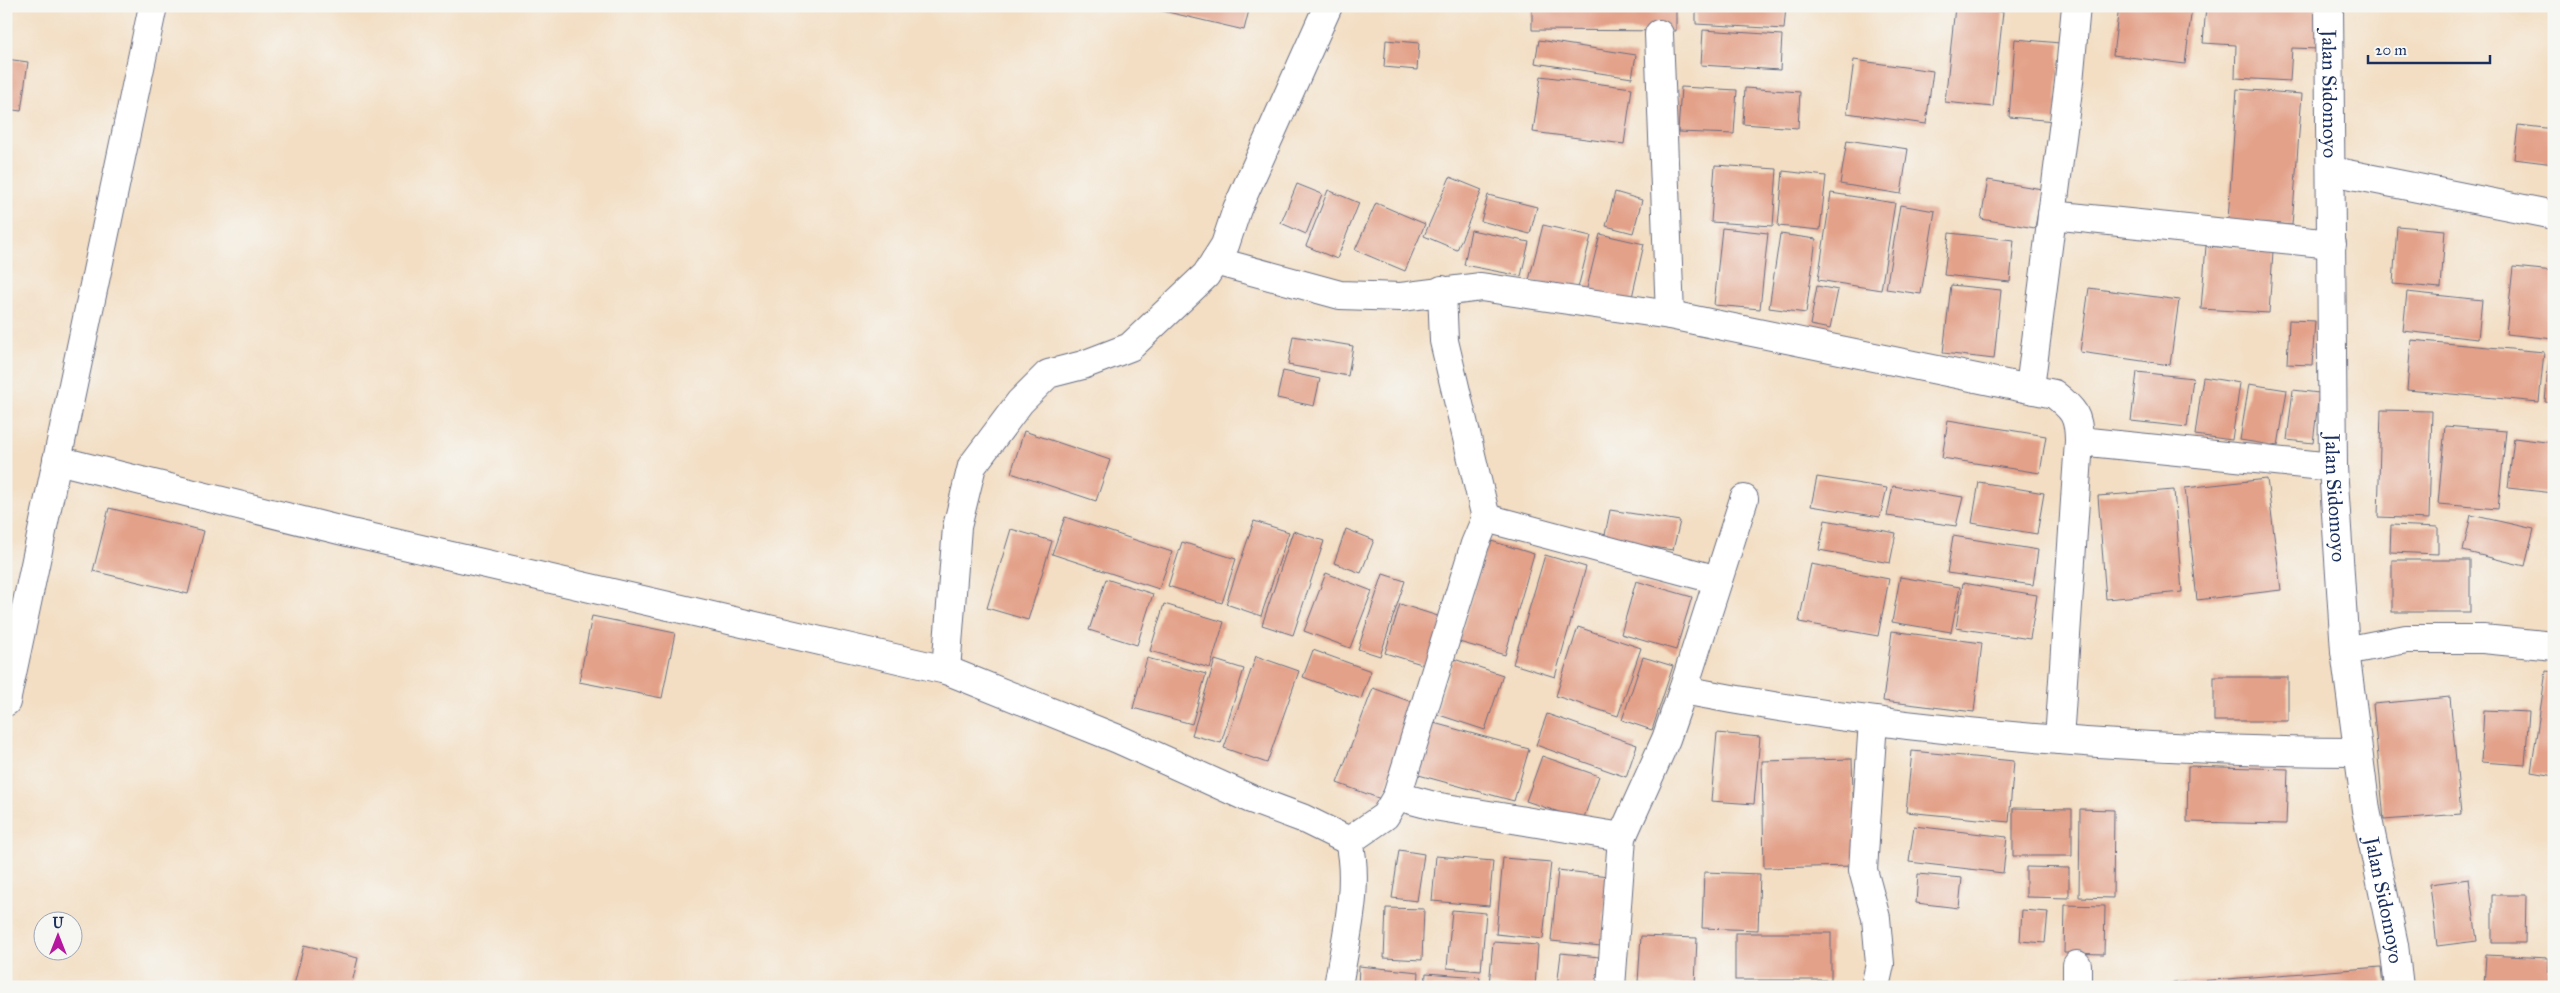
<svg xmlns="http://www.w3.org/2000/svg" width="2560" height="993" viewBox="0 0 2560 993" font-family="'IM FELL Great Primer',serif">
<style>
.building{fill:#e3a189}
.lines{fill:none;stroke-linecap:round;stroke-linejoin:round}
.minor-casing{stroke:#676c81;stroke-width:30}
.secondary-casing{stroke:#676c81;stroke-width:30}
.minor{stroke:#fff;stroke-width:28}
.secondary{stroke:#fff;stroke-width:28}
.labels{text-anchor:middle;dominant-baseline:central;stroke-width:5;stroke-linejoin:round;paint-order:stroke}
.street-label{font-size:20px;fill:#1b2f5e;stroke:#f6f6f2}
</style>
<rect width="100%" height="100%" fill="#f6f6f2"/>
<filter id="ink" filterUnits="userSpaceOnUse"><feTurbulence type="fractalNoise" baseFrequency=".02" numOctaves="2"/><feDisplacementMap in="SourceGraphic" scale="10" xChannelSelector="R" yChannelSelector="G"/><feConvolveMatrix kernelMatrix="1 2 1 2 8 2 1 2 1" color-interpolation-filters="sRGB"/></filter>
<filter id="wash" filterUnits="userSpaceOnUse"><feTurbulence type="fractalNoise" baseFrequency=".0096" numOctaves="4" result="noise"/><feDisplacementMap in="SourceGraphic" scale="20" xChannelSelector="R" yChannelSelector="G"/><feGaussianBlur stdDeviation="1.12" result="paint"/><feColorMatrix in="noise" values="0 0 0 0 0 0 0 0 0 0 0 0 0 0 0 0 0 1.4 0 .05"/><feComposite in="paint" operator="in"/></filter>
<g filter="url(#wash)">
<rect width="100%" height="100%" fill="#f3dec3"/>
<g id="blocks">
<g class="building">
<polygon points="1142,6 1250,6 1244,30"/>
<polygon points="1532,6 1676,6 1676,31 1532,30"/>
<polygon points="1696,6 1786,6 1784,29 1696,24"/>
<polygon points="2119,6 2192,7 2185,64 2113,55"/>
<polygon points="2206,6 2320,6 2319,49 2292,48 2290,81 2235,78 2236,45 2203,43"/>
<polygon points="1955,7 2003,12 1993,107 1945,102"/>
<polygon points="1703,30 1782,35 1780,70 1701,65"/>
<polygon points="2015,39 2060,43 2055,121 2009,117"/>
<polygon points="1386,40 1419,43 1417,70 1384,67"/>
<polygon points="1539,40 1636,55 1632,78 1535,63"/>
<polygon points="6,59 28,62 21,111 6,109"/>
<polygon points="1854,60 1933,71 1926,124 1847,113"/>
<polygon points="1541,76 1632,88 1624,144 1533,132"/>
<polygon points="1681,87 1737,90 1734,134 1678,132"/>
<polygon points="1745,88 1800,92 1798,128 1743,124"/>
<polygon points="2237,89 2302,94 2292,225 2228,220"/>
<polygon points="2518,125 2554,129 2554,164 2514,159"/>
<polygon points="1847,140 1908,149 1901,194 1840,184"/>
<polygon points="1715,165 1777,169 1773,226 1711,222"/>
<polygon points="1783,171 1826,176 1820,230 1778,226"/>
<polygon points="1450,177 1482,190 1457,250 1424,236"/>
<polygon points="1988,180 2042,189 2035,228 1981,219"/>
<polygon points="1297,184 1322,194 1306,234 1281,223"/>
<polygon points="1328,190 1359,203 1337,259 1306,246"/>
<polygon points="1615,192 1642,200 1633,233 1606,226"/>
<polygon points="1831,193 1895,203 1881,290 1818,280"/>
<polygon points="1488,195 1537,207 1530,234 1481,221"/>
<polygon points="1376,203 1425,224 1405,271 1355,250"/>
<polygon points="1900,205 1935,211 1921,294 1886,289"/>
<polygon points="1543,225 1591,236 1577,292 1529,280"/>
<polygon points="2397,226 2445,230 2441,288 2393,284"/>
<polygon points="1722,228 1768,233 1760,309 1714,305"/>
<polygon points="1471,230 1529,242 1521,276 1464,265"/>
<polygon points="1949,233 2014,240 2010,282 1944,275"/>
<polygon points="1600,234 1644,244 1630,306 1585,296"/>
<polygon points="1780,234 1816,239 1806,313 1769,308"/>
<polygon points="2206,246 2273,251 2269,313 2201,309"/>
<polygon points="2513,267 2554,271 2554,339 2506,334"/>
<polygon points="1951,285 2001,290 1994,359 1943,353"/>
<polygon points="1817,286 1838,290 1830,329 1810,325"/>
<polygon points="2089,288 2179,300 2170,365 2080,352"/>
<polygon points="2407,292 2482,300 2478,339 2403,331"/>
<polygon points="2289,320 2315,321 2312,365 2287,364"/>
<polygon points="1293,336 1353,346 1348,376 1288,365"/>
<polygon points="2411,340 2544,352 2539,402 2407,390"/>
<polygon points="2550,346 2554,346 2554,403 2545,402"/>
<polygon points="1283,371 1320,379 1314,406 1277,398"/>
<polygon points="2137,372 2193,378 2187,427 2131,421"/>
<polygon points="2203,377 2240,383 2232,440 2195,435"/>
<polygon points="2249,384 2287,390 2278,446 2240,440"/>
<polygon points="2293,390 2319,393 2313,443 2287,440"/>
<polygon points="2381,410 2432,411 2429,519 2378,517"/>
<polygon points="1948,420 2046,436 2040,473 1942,458"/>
<polygon points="2445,426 2506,431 2498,509 2438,504"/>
<polygon points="1024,431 1110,460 1096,501 1011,473"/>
<polygon points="2514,438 2554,443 2554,493 2508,488"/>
<polygon points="1817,477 1887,488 1880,517 1811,506"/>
<polygon points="2267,479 2281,590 2197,600 2185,488"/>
<polygon points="1979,482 2044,493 2037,534 1972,523"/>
<polygon points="1893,486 1963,497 1956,526 1887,516"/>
<polygon points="2174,490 2182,592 2106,599 2098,496"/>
<polygon points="109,508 204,531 188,594 93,571"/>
<polygon points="1610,510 1680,521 1673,550 1604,540"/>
<polygon points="2471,515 2534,529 2525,566 2463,551"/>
<polygon points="1065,517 1172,552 1159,589 1052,554"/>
<polygon points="1825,520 1896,533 1890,563 1819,550"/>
<polygon points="1254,521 1289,532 1261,616 1226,604"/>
<polygon points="2391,525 2438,527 2438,554 2390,552"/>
<polygon points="1011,529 1052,541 1028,620 987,608"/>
<polygon points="1346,529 1374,540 1361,573 1334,563"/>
<polygon points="1293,531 1324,541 1293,635 1262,625"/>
<polygon points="1953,536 2038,550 2033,585 1947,573"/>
<polygon points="1488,540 1534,554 1505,655 1459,642"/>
<polygon points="1182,542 1236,559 1222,603 1168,586"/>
<polygon points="1545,555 1586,567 1555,677 1513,664"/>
<rect x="2392" y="560" width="78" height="52"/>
<polygon points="1811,564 1889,579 1878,636 1799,622"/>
<polygon points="1326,573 1372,591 1350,648 1304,631"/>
<polygon points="1383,574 1405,581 1380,656 1358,649"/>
<polygon points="1900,577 1960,587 1951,632 1892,622"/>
<polygon points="1106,579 1153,594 1137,645 1089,630"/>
<polygon points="1636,581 1692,597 1676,650 1621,634"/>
<polygon points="1963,583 2037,595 2030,639 1956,628"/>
<polygon points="1164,604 1224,622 1210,668 1150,651"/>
<polygon points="1400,604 1444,618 1428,666 1385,653"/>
<polygon points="592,616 675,633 662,698 579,682"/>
<polygon points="1578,627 1641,648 1618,716 1556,696"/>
<polygon points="1892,631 1982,643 1974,712 1883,701"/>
<polygon points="1313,650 1371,671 1361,699 1303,677"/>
<polygon points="1256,656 1299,671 1267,763 1224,748"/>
<polygon points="1643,657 1673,666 1652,730 1622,720"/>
<polygon points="1147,658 1206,674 1192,724 1133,708"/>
<polygon points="1454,659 1503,675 1485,730 1436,714"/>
<polygon points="1215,660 1244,669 1221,743 1192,735"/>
<polygon points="2546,671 2554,672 2554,776 2531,772"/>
<rect x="2214" y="677" width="74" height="44"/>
<polygon points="1373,688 1417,704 1381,799 1337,783"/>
<polygon points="2450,697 2461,814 2384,820 2373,704"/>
<polygon points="2484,710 2529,712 2525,765 2481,762"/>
<polygon points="1547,714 1637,745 1626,777 1536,745"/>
<polygon points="1430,722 1529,749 1514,801 1415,774"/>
<polygon points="1717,733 1760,737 1754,804 1711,801"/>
<polygon points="1912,751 2014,761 2009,822 1906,812"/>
<polygon points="1542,756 1599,776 1583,820 1526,801"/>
<polygon points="1852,759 1855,866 1764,868 1762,761"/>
<polygon points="2188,766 2288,769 2286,824 2187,822"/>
<polygon points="2013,808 2072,809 2072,856 2013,856"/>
<polygon points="2080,809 2114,810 2113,898 2079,897"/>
<polygon points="1914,826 2007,837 2003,873 1909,862"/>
<polygon points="1399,850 1424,854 1417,901 1392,898"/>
<polygon points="1436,856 1493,861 1489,906 1432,901"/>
<polygon points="1503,858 1551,862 1543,939 1496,934"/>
<polygon points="2026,867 2069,868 2069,898 2026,897"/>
<polygon points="1558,870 1608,876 1601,946 1551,941"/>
<polygon points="1704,872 1760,874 1758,930 1702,928"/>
<polygon points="1918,874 1962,878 1959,908 1916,903"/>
<polygon points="2469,879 2477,941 2437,946 2430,884"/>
<polygon points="2492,895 2526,895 2525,943 2492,943"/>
<polygon points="2065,905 2105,906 2104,954 2064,953"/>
<polygon points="1386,908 1424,909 1422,960 1384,958"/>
<polygon points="1452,910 1486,913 1481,971 1447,968"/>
<polygon points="2022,910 2048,912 2045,943 2020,941"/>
<rect x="1735" y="933" width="96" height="47"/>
<polygon points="1641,936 1697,938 1695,985 1638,982"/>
<polygon points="1493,942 1538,945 1535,987 1489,985"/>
<polygon points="304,945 358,958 351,987 303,987 294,985"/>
<polygon points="1561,953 1599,957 1596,987 1557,987"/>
<polygon points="2486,955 2549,958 2548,987 2484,987"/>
<polygon points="1359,966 1419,972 1418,987 1358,987"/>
<polygon points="2381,967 2383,987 2149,987 2149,985"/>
<polygon points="1426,973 1480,977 1479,987 1425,987"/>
</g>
</g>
</g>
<g filter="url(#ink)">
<use href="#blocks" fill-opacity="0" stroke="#676c81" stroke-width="1"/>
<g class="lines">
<g class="minor-casing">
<g id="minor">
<polyline points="1659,34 1670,315"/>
<polyline points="2332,171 2554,215"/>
<polyline points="2052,215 2332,244"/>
<path d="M1215,261l125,34 61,2 80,-10 189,28 384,79c19,15 25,21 25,47l254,26"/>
<polyline points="1442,290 1444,341 1486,518"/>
<polyline points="2030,388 2069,82 2076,6"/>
<polyline points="57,460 347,532 946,670 1118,739 1251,799 1302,818 1349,841 1385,816 1397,796 1434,806 1622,837"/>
<polyline points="2345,651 2406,639 2483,639 2554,646"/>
<polyline points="946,670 957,527 972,466 1020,402 1048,374 1083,365 1130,347 1206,275 1225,245 1237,209 1328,6"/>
<polyline points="1683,690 1744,499"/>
<polyline points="6,702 153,6"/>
<polyline points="1873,721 1863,870 1876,918 1880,964 1875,987"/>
<polyline points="2059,740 2079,441"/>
<polyline points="1397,796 1475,544 1486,518 1718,580"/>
<path d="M1338,987c7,-47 22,-99 11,-146"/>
<path d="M1611,987l11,-150 44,-98 17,-49c222,43 449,61 675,62"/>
<polyline points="2077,987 2077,965"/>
</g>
</g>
<g class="secondary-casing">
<g id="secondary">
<path id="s1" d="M2329,6l4,461 12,184 21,159 28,135 5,42"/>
</g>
</g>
<use href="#minor" class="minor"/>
<use href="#secondary" class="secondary"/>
</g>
</g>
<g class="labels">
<g class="street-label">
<text stroke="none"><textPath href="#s1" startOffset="88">Jalan Sidomoyo</textPath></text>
<text stroke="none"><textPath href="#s1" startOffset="492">Jalan Sidomoyo</textPath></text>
<text stroke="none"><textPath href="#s1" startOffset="898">Jalan Sidomoyo</textPath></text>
</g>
</g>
<rect width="2560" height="993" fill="none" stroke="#f6f6f2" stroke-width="25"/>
<g transform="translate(58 936)"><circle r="24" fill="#f6f6f2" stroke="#9ea6b7"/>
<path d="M0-4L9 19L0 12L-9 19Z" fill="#b5179e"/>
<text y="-8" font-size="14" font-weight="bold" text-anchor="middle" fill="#1b2f5e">U</text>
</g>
<path d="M2368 55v8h122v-8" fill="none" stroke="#1b2f5e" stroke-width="2.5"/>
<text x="2375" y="55" font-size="15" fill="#1b2f5e" stroke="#f6f6f2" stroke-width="4" paint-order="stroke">20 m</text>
</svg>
